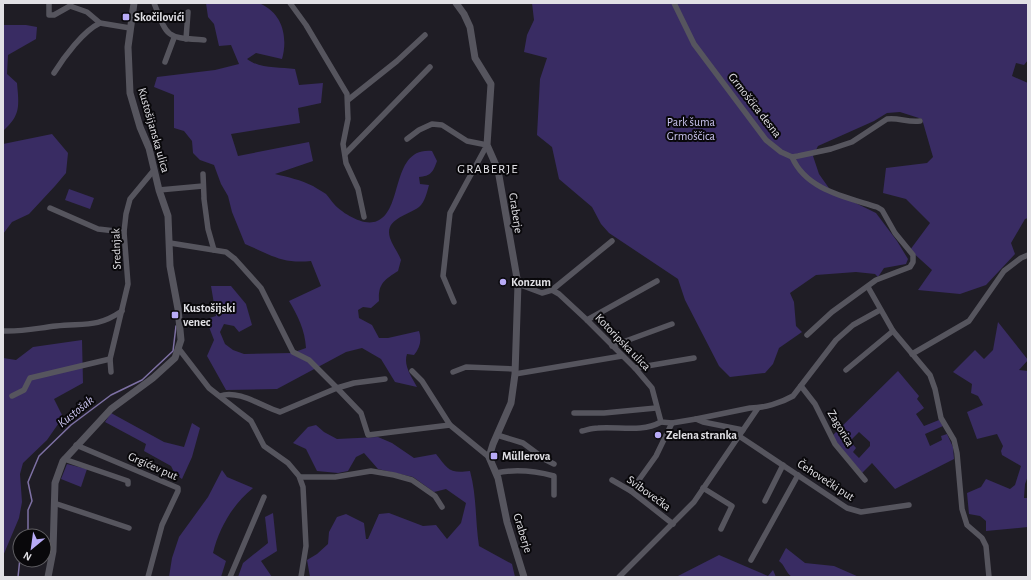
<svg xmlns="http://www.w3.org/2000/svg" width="1031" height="580" viewBox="0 0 1031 580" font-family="'Alegreya Sans',sans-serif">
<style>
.green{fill:#392c63;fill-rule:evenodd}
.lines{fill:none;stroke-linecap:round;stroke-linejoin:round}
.stream{stroke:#7e71a5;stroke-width:1.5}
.minor{stroke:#56555e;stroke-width:5.5}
.tertiary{stroke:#56555e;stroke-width:7}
.poi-dot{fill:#b8abf7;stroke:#09080b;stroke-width:1.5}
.labels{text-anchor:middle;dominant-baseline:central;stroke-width:4;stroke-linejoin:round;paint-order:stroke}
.poi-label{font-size:12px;font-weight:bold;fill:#e1e0e5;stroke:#09080b;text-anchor:start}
.street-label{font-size:12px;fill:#e1e0e5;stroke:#09080b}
.park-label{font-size:12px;fill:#cac4ee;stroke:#09080b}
.neighbourhood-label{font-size:13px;letter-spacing:1px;fill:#e1e0e5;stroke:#09080b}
.water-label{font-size:13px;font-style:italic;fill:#ccc6f0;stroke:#09080b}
</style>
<rect width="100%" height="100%" fill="#1f1d25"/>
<g class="green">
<path d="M206,3c10,0 49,-3 55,1 22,10 27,34 21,55l-26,-6 -9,6c13,10 32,8 48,10l4,16 24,-2 -2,20 -23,5 2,15 -69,11 7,22 71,-14 4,19 -38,13c13,3 26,6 38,12 4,3 9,5 13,8 3,3 5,7 8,10 8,9 30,23 43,17 27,-10 13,-74 55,-70l5,10c-4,11 -6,15 -18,16l1,7 9,1c-2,7 -4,17 -10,22 -12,9 -35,12 -29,31 2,7 8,14 11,22l-3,11c-14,9 -20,13 -19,30l-8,7 -8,-1 -5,3 1,8 13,7 7,13h9l31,-7c3,9 1,17 -5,24l-7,-1c-4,12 5,23 10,33l-22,-5 -14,-23 -19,-11 -16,4 -69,37 -51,1 -19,-34 7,-16 -8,-21 10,-3 -5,-30h20l15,18 6,21 -13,7 -5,-6 -10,-2 -4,8 5,12 8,6 11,4 48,-1 14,-5c-1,-18 -8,-32 -17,-47l32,-15 -10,-25c-29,3 -40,-6 -66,-17l-13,-32 -4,-16 -7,-12 -7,-19 -14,-5 -7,-7 -1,-12 -8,-10 -10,-3v-33l-20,-8 3,-10 58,-7 24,-6 -8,-19 -12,1 -5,-22 -6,-7z"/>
<polygon points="532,3 1028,3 1028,60 1024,65 1016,63 1012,76 1028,83 1028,218 1025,219 1011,243 1015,254 986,285 960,294 918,290 932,270 910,250 930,223 906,199 883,193 886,168 927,163 933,157 922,119 900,112 887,113 874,121 818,146 813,156 819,174 831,191 876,213 897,241 908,259 906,264 884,268 878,277 875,274 856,272 816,275 790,293 794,302 796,326 802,332 779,348 773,364 765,373 730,377 719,366 685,300 678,279 609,233 601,224 592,207 559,179 552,147 537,135 540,79 547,58 524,52 527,35 534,20"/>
<path d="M3,25h23l11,2 -1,12 -28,16 -1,19 10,9c2,23 4,32 -14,48z"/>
<polygon points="52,134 68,153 66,173 55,186 29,214 12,222 3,234 3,144"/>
<polygon points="69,189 94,198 90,209 65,200"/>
<polygon points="998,322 1028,360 1019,370 1028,371 1028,476 1025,484 1024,498 1028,498 1028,527 986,531 986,521 980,516 969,514 967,493 981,487 986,479 1010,489 1015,485 1021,466 1002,455 1001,451 1003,446 997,434 977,439 967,412 983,405 978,396 971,393 972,384 953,372 975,350 984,359 993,350"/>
<polygon points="82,340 83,383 54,399 63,417 47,440 23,463 20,474 22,502 19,518 3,556 3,358 16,360 33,347"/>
<path d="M898,371l21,25 -2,3 7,9 -8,6 8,12 15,-6 4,6 -18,8 5,12 12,-6 -1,-4 6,-2 6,13 1,12 -59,30 -23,-26 -10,10 -26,-31 -3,-7zM859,432l11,10v4l-11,12 -6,-6 3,-4 -6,-7z"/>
<polygon points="111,413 164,442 184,447 192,423 200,428 192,457 182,479 175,474 171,466 144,451 146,444 105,422"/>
<path d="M316,425l8,7 13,7 41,-2 14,6 22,15 22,-4c12,15 13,20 34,17 7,26 5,49 9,75l33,18 3,13h-205l-3,-17 10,-6 11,-10 1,-12 8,-15 9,-3 18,9 2,16h2l11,-25 10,-1 34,13 13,-1 11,14 14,-16 5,-20 -20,-14 -12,3 -21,-15 -35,-8 -14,-16 -8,4 -8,14 -10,2 -21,-2 -11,-22 -13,-6 15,-16z"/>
<polygon points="67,464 87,469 81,487 61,479"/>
<path d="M222,470l5,7 26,11c-20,16 -34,40 -40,65l13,8 -5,16h-52l3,-19 7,-21 29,-40z"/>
<polygon points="273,513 277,551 261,561 272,577 238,577 243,563 268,543 265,517"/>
<path d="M786,548l19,15 29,3 25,11h-67c-7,-5 -7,-12 -13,-16z"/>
<polygon points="719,555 768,576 773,570 776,577 676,577"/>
</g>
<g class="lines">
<g class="stream">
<polyline points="28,536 28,510 32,501 28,482 39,456 71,425 111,395 142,380 173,351 176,326"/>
<polyline points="18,577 20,558"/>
</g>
<g class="minor">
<polyline points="49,3 49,15 54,15 70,6"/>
<polyline points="71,3 70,6 87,12 100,23 130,28"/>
<path d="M154,3c14,36 12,34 50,37"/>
<polyline points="290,3 306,25 347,94 348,119 343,144 346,163 358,189 364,217"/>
<path d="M674,3l20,41 72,96 15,12 11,5 6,-1 33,-7 21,-7 35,-23c11,-2 21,4 33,2"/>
<polyline points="186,39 188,12"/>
<polyline points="165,62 174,38"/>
<path d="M54,73c10,-16 29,-42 46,-50"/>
<polyline points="348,100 397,61 425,35"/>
<polyline points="407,139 419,130 432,124 442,125 467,141 487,145 450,213 443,276 454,302"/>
<polyline points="345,154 430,67"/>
<path d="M792,157c14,33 54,40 85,50l5,3 13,23 18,22v7l-3,5 -34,13 -44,32 -25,23"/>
<polyline points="203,174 204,197"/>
<polyline points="159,190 203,186"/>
<polyline points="204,199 208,229 214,250"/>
<polyline points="50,208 98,229 124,232"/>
<polyline points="170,243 226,252 235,259 261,288 293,352 309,360 337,388 354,383 385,379"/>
<polyline points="518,284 542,293 552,290 559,294 587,320 635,368 652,388 661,422 672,423 696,419 703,422 743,430"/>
<polyline points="868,287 893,331 930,375 935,389 941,418 954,440 957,453 962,509 967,525 982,538 986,546 989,577"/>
<polyline points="552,290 612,241"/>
<polyline points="587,320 657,281"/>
<path d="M3,331c18,1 35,-3 53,-5 28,-3 41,2 66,-15"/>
<polyline points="612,346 672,324"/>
<polyline points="179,349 209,388 251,421 264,446 288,463 299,476 303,487 306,546 301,577"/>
<polyline points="912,354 969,321 1004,271 1021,258 1028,255"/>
<polyline points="635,368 694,358"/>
<polyline points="846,370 893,331"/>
<polyline points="412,371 422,381 450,425 489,457"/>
<polyline points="111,372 110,359 128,284 124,232 126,214 130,199 154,170"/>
<polyline points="453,372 466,367 515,369"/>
<polyline points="515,374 622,356"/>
<polyline points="801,386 815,404 835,444 865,480"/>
<polyline points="12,396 24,390 30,378 110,359"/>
<path d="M220,396c18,-7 43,11 60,16l57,-24 24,25 7,22 82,-10"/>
<polyline points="574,413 604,413 656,408"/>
<path d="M696,419l54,-11c14,0 31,-5 43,-12l43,-56 17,-15 27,-15"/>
<path d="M582,431c5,-1 10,-3 16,-3 20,-2 43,5 63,-6"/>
<polyline points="497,435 523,443 546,460 554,464"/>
<polyline points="739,436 847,508 861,512 909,505"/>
<polyline points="76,445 178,488 178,491 162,525 148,577"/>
<polyline points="64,459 128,481 128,484"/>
<path d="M496,473c19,-4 39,-2 58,3v19"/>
<polyline points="300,477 335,477 371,471 394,475 412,480 435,496 442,507"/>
<polyline points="612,480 631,491 673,524"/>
<polyline points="703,488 732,506 721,529"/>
<polyline points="631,491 656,456 672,423"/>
<polyline points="765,501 783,465"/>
<polyline points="54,503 129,528"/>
<polyline points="751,560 798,475"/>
<polyline points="230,577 264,497"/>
<polyline points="619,577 694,502 758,408"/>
</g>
<g class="tertiary">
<polyline points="456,3 464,14 470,27 475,58 491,84 487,145 498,170 518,284 515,374 511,403 493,444 489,457 498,478 507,522 524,577"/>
<polyline points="48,577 53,551 55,483 63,461 111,409 153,378 175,358 181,340 178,309 170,266 168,216 159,190 149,148 140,127 130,93 128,47 134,3"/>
</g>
</g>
<g class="poi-dot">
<rect x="122" y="13" width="8" height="8" rx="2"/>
<circle cx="503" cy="282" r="4"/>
<rect x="171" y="311" width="8" height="8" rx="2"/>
<circle cx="658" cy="435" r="4"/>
<rect x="490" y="452" width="8" height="8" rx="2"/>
</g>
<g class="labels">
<g class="poi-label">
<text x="134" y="17">Skočilovići</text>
<text x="511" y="282">Konzum</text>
<text x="183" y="308">Kustošijski<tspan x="183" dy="14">venec</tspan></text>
<text x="666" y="435">Zelena stranka</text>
<text x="502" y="456">Müllerova</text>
</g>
<g class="street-label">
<text transform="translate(755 105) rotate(52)">Grmoščica desna</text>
<text transform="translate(154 130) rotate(74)">Kustošijanska ulica</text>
<text transform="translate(516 213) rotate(81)">Graberje</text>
<text transform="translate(116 249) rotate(-92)">Srednjak</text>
<text transform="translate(623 342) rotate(46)">Kotoripska ulica</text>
<text transform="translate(841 428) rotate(59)">Zagorica</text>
<text transform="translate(153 466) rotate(24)">Grgićev put</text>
<text transform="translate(826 480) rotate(33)">Čehovečki put</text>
<text transform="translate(649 493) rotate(36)">Svibovečka</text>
<text transform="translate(523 533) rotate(73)">Graberje</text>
</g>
<g class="park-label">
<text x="691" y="122">Park šuma<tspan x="691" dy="14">Grmoščica</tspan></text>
</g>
<g class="neighbourhood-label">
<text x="488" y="169">GRABERJE</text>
</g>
<g class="water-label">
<text transform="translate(76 412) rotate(-39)">Kustošak</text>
</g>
</g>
<rect width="1031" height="580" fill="none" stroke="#e1e0e5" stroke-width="8"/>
<g transform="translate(32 548) rotate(209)"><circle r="19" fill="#09080b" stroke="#5f5e62"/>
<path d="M0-3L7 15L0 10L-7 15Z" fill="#b8abf7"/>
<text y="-6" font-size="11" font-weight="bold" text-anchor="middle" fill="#e1e0e5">N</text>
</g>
</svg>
